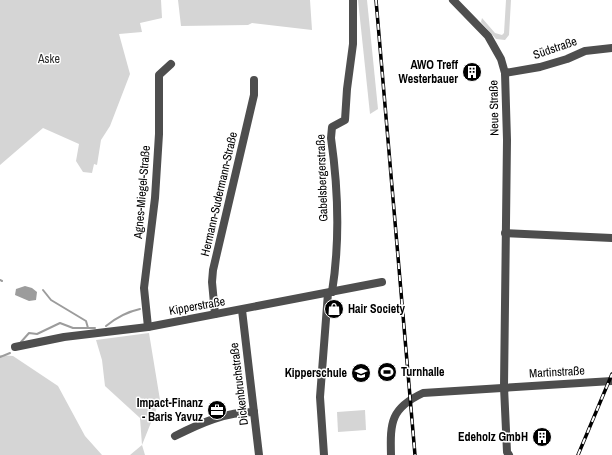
<svg xmlns="http://www.w3.org/2000/svg" width="612" height="455" viewBox="0 0 612 455" font-family="'Archivo Narrow',sans-serif">
<style>
.green{fill:#d5d5d5}
.water{fill:#9c9c9c}
.lines{fill:none;stroke-linecap:round;stroke-linejoin:round}
.stream{stroke:#9c9c9c;stroke-width:2}
.minor{stroke:#4e4e4e;stroke-width:8}
.rail-casing{stroke:#000;stroke-width:3.5}
.rail{stroke:#fff;stroke-width:2;stroke-dasharray:6;stroke-linecap:butt}
.labels{text-anchor:middle;dominant-baseline:central;stroke-width:3;stroke-linejoin:round;paint-order:stroke}
.street-label{font-size:12px;fill:#000;stroke:#fff}
.park-label{font-size:12px;fill:#2c2c2c;stroke:#fff}
.poi-label{font-size:12px;font-weight:bold;fill:#000;stroke:#fff;text-anchor:end}
</style>
<rect width="100%" height="100%" fill="#fff"/>
<g class="green">
<polygon points="0,0 161,0 162,18 140,23 142,32 119,34 130,74 110,126 101,140 97,165 94,164 92,173 83,172 76,161 79,144 43,128 0,165"/>
<polygon points="178,0 310,0 312,30 252,23 248,25 181,26"/>
<polygon points="358,0 367,0 378,109 370,114"/>
<polygon points="506,0 511,0 509,35 505,40 496,39 481,22 482,18 495,33 502,35 504,33"/>
<polygon points="149,333 160,400 142,445 145,455 130,455 142,445 140,418 105,386 102,360 96,340"/>
<polygon points="0,355 13,356 58,386 85,436 102,455 0,455"/>
<polygon points="365,410 366,430 338,432 337,412"/>
</g>
<polygon class="water" points="25,286 32,288 37,292 36,300 29,301 15,295 16,289"/>
<g class="lines">
<g class="stream">
<polyline points="0,280 2,281"/>
<polyline points="43,290 51,300 86,321 88,328"/>
<path d="M106,326c11,-9 20,-14 34,-17"/>
<polyline points="21,342 29,333 37,334 60,323 73,328 95,328"/>
<polyline points="0,357 10,353"/>
</g>
<g class="minor">
<polyline points="453,0 488,36 501,59 505,73 507,140 504,387 507,452 509,455"/>
<polyline points="505,73 540,67 567,59 585,51 612,48"/>
<polyline points="505,233 612,238"/>
<path d="M332,292c8,-50 6,-105 -1,-154l1,-11 13,-7 2,-31 6,-45v-44"/>
<polyline points="242,310 259,455"/>
<polyline points="215,314 212,282 213,270 254,95 254,80"/>
<polyline points="148,327 144,288 155,198 159,134 159,75 171,64"/>
<polyline points="15,347 64,337 148,327 382,282"/>
<path d="M175,436c26,-13 50,-24 79,-24"/>
<polyline points="324,455 320,397 328,293"/>
<path d="M391,455c-1,-33 0,-47 32,-62l189,-12"/>
</g>
<g class="rail-casing">
<g id="rail">
<polyline points="376,0 415,455"/>
<polyline points="578,455 612,374"/>
</g>
</g>
<use href="#rail" class="rail"/>
</g>
<defs>
<g id="building-disc" transform="scale(1)"><circle r="9.5" fill="#000" stroke="#fff"/><path d="M-4-6H4V6H1V3H-1V6H-4ZM-2.5-4.3h1.7v1.8h-1.7ZM.8-4.3h1.7v1.8H.8ZM-2.5-1h1.7V.8h-1.7ZM.8-1h1.7V.8H.8Z" fill="#fff"/></g>
<g id="shop-disc" transform="scale(1)"><circle r="9.5" fill="#000" stroke="#fff"/><path d="M-5-2.5h2.3a2.7 3.5 0 0 1 5.4 0H5L5.5 6h-11ZM-1.5-2.5h3a1.5 2.3 0 0 0-3 0Z" fill="#fff"/></g>
<g id="stadium-disc" transform="scale(1)"><circle r="9.5" fill="#000" stroke="#fff"/><path d="M0-5a6.5 5 0 1 0 0 10a6.5 5 0 1 0 0-10ZM-3.5-1.8h7v3.6h-7Z" fill="#fff"/></g>
<g id="school-disc" transform="scale(1)"><circle r="9.5" fill="#000" stroke="#fff"/><path d="M0-5L7-2L0 1L-7-2ZM-4 1L0 2.5L4 1V4Q0 6-4 4Z" fill="#fff"/></g>
<g id="office-disc" transform="scale(1)"><circle r="9.5" fill="#000" stroke="#fff"/><path d="M-6-3h4V-5.5h4V-3h4V5H-6ZM-1-4.5V-3h2v-1.5ZM-6 0V1H6V0Z" fill="#fff"/></g>
</defs>
<g fill-rule="evenodd">
<use href="#building-disc" x="472" y="72"/>
<use href="#shop-disc" x="334" y="309"/>
<use href="#stadium-disc" x="387" y="372"/>
<use href="#school-disc" x="361" y="373"/>
<use href="#office-disc" x="217" y="410"/>
<use href="#building-disc" x="542" y="437"/>
</g>
<g class="labels">
<g class="street-label">
<text transform="translate(555 48) rotate(-19)">Südstraße</text>
<text transform="translate(494 108) rotate(-91)">Neue Straße</text>
<text transform="translate(322 178) rotate(-92)">Gabelsbergerstraße</text>
<text transform="translate(142 192) rotate(-85)">Agnes-Miegel-Straße</text>
<text transform="translate(219 194) rotate(-77)">Hermann-Sudermann-Straße</text>
<text transform="translate(197 306) rotate(-10)">Kipperstraße</text>
<text transform="translate(557 372) rotate(-3)">Martinstraße</text>
<text transform="translate(239 384) rotate(-97)">Dickenbruchstraße</text>
</g>
<g class="park-label">
<text x="49" y="59">Aske</text>
</g>
<g class="poi-label">
<text x="458" y="65">AWO Treff<tspan x="458" dy="14">Westerbauer</tspan></text>
<text x="348" y="309" text-anchor="start">Hair Society</text>
<text x="401" y="372" text-anchor="start">Turnhalle</text>
<text x="347" y="373">Kipperschule</text>
<text x="203" y="403">Impact-Finanz<tspan x="203" dy="14">- Baris Yavuz</tspan></text>
<text x="528" y="437">Edeholz GmbH</text>
</g>
</g>
</svg>
